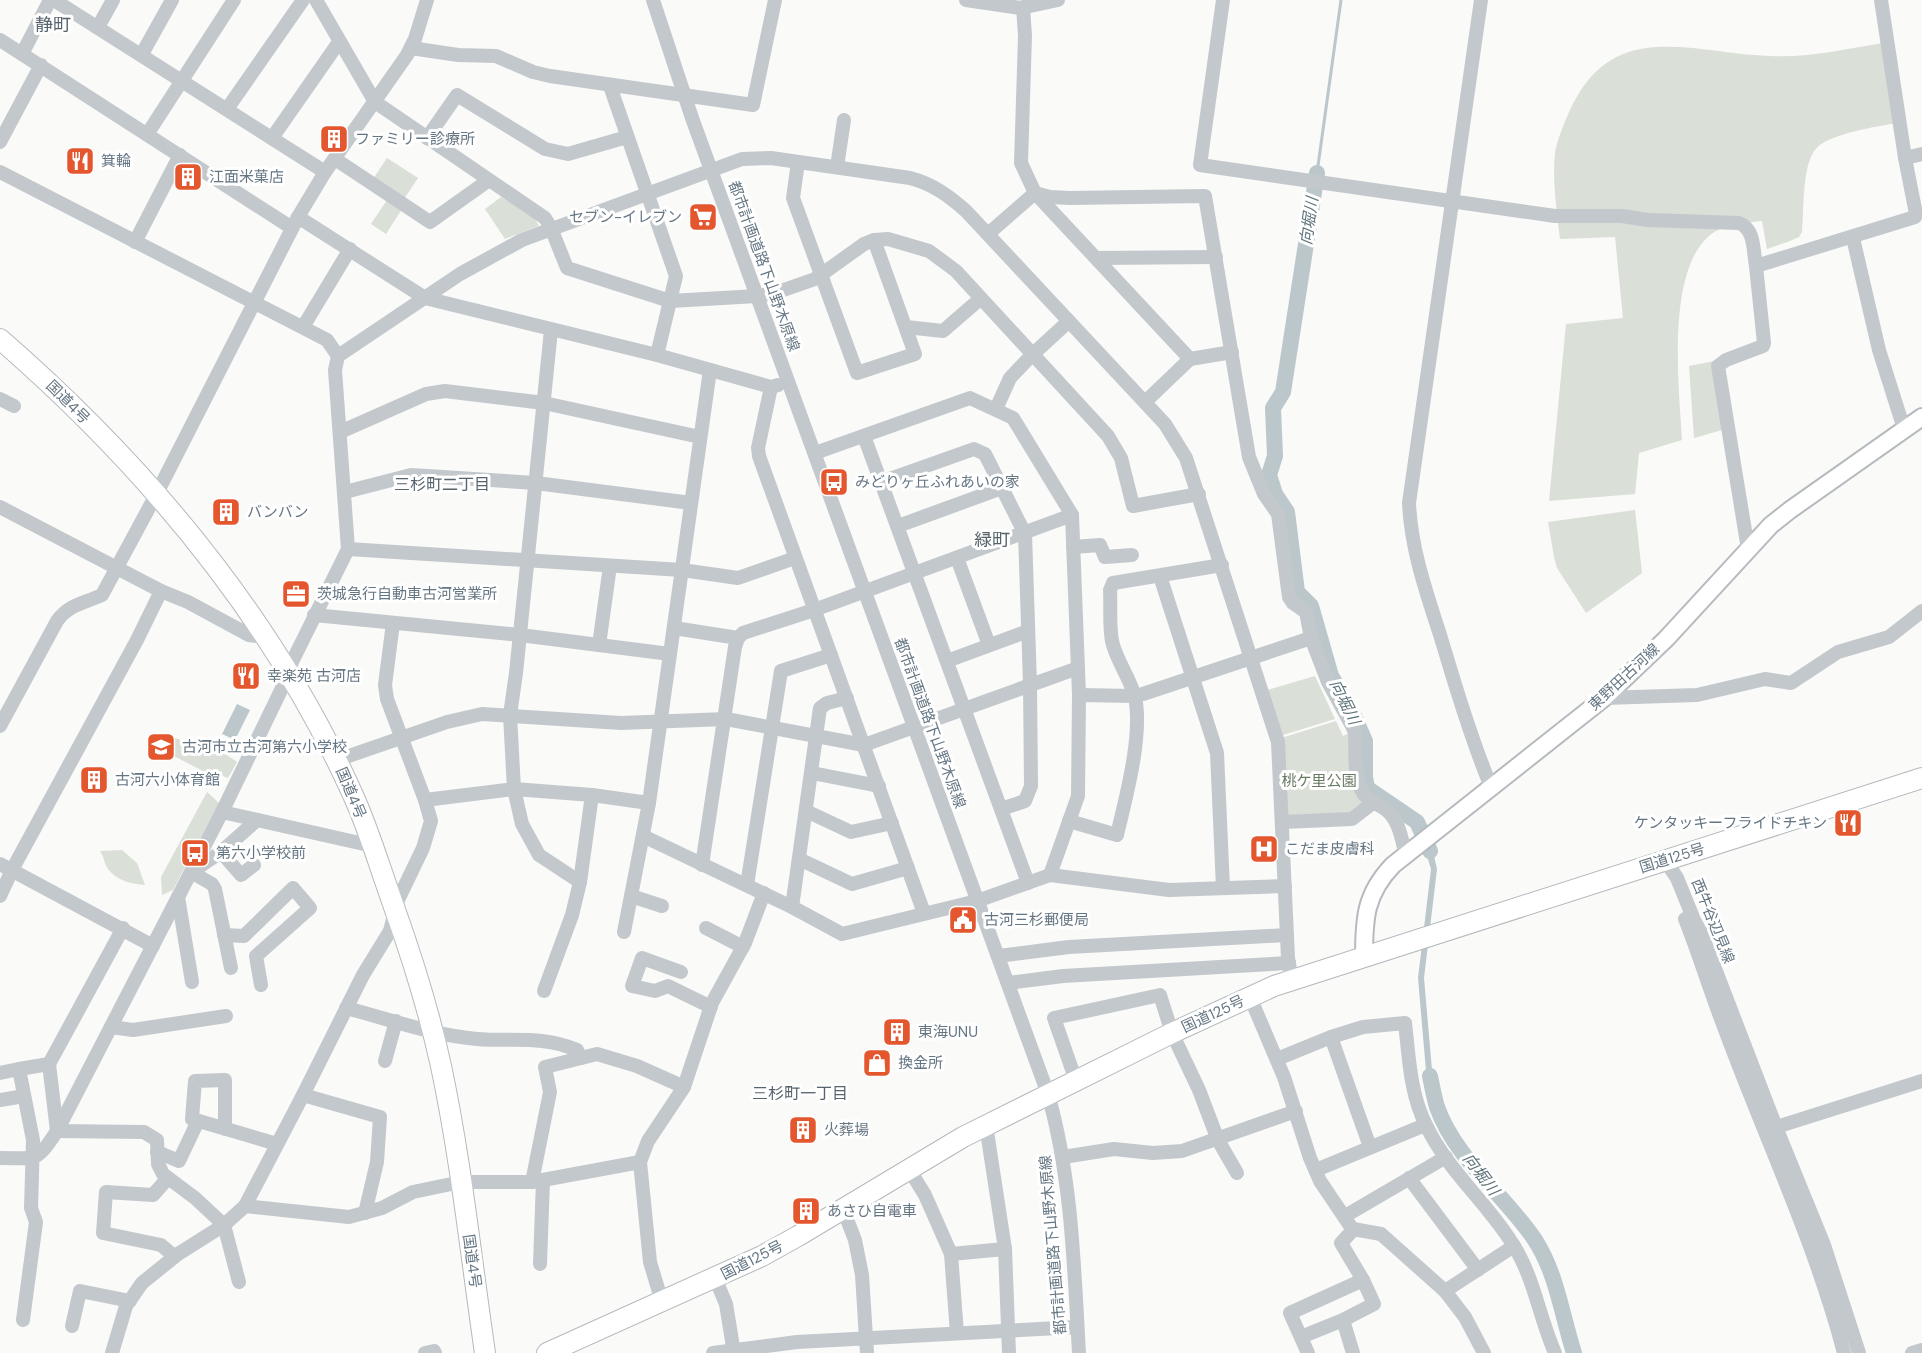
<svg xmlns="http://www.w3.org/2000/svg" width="1922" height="1353" viewBox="0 0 1922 1353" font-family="'DM Sans','Noto Sans JP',sans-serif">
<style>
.green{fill:#dadfd7}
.water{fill:#bbc7cb}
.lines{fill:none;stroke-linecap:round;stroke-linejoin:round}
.stream{stroke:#bbc7cb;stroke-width:3}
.river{stroke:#bbc7cb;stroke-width:16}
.major-casing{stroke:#b5babe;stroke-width:20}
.highway-casing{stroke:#b4b9bd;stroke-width:22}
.minor{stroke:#c3c8cc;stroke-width:14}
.major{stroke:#fff;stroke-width:16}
.highway{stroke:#fff;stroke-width:20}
.labels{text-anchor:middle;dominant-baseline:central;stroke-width:6;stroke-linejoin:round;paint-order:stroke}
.poi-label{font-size:15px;fill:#657683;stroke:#fff;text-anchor:start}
.street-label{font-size:15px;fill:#657683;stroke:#fff}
.park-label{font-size:15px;fill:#687a64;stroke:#fff}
.water-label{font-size:16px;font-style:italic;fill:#60757c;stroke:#fff}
.neighbourhood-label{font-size:16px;fill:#57646e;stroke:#fff}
.quarter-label{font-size:18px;fill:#57646e;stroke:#fff}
</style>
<rect width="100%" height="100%" fill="#fafaf8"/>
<g class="green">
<path d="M1883,43l15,80c-19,3 -72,11 -83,27 -13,16 -11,61 -13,82l-3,5 -9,4 -23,8 -5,-28c-18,2 -38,2 -53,15 -43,37 -30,152 -27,204l-43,13 -4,41 -86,7 17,-177 57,-6 -8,-81 -55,2c-3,-28 -8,-57 -5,-86 2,-12 7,-24 11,-34 18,-43 43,-69 90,-72 39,-2 76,8 114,9 38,2 76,-7 113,-13z"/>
<polygon points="387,158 418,178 404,199 373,179"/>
<polygon points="501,197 533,215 539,226 505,239 485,209"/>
<polygon points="387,200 402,209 386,234 371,224"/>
<polygon points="1714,361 1722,430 1694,438 1689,366"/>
<polygon points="1635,510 1642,573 1586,613 1557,568 1554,557 1548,522"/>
<polygon points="1315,676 1335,719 1283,735 1267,690"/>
<polygon points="1336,721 1343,736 1351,732 1368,803 1351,816 1285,819 1281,738"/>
<polygon points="175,738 227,755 237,762 228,778 213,772 203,771 170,754"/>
<polygon points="207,792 219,803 173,890 162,895 161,877"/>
<path d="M122,850l15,13 8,22c-13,-1 -28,-4 -37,-16 -4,-5 -4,-13 -8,-18z"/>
</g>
<g class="water">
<polygon points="237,704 250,710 235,740 222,734"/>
<polygon points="1426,834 1433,851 1437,869 1424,978 1432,1070 1437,1096 1431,1097 1426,1071 1418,978 1431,869 1421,837"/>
</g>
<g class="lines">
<polyline class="stream" points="1317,173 1341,0"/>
<g class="river">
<polyline points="1317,173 1283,392 1273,408 1275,456 1269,475 1275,494 1287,512 1297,592 1311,606 1331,676 1336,684"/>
<polyline points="1353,714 1365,741 1365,777 1367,788 1417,822 1430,851"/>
<path d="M1430,1076c2,10 4,21 7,31 19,53 68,88 98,133 22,34 27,76 39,113"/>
</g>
<g class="major-casing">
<path id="major" d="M1364,957c0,-38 1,-63 29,-92l211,-167 62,-59 105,-114 19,-15 132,-93"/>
</g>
<g class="highway-casing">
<g id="highway">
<path d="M0,339c146,127 273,279 353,456 16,35 27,73 40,109 19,53 36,107 48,162 20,94 30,191 44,287"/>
<polyline points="547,1353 762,1256 798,1236 963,1137 1172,1033 1274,986 1922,778"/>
</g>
</g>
<g class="minor">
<polyline points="54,0 325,172"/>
<polyline points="316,0 375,102 545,218 551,228 567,268 670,301 757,296 775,293 815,279 864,244 874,240 888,239 929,251 956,271 1108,436 1121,458 1133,506 1199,494"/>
<path d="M653,0l39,118 356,976c24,85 26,172 31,259"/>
<polyline points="966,0 1021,8 1058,0"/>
<path d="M1223,0l-23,165 355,51h67l26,4 91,3c16,6 14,27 17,43"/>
<path d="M1481,0l-72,503c2,47 18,91 32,135 15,50 30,100 50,149"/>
<polyline points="1023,7 1025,36 1021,163 1035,193 1190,359"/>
<polyline points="98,27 113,0"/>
<polyline points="0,40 292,228"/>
<polyline points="411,48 458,55 496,56 533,72 550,76 753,105 775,0"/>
<polyline points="22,54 50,0"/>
<polyline points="142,54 172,0"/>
<polyline points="610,86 676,276 657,355"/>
<polyline points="227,109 303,0"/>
<polyline points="148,133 234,0"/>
<polyline points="272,138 339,42"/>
<polyline points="427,138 457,95 545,149 568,154 627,137"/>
<polyline points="0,142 41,65"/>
<polyline points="1905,158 1922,154"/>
<polyline points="335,159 430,222 489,180"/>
<polyline points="798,162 793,198 857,373 915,354 874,240"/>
<polyline points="837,167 844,120"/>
<path d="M0,172l327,168 11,16 -3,14 13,179 -61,123 -3,12 -62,128 -165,319c-21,32 -20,27 -57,27"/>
<path d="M1035,193l15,4 20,1 135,-2 44,261 15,37 14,20 11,83 4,6 13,9 5,26 17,44 24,44 3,6c1,19 -2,44 8,61 5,8 15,11 22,16 14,9 17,32 21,47"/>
<polyline points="298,217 425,298 657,355 771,387 778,385"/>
<polyline points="988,234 1035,193"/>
<polyline points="1853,238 1879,350 1904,429"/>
<polyline points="135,242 180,155"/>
<polyline points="1097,258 1216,257"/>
<polyline points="303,327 350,249"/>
<polyline points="906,327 943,331 980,299"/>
<polyline points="551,330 516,673 510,715 514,789 522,824 539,855 580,882"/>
<path d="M338,356l122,-82 62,-34 220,-81 29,-1 139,20c23,6 39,18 56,33l199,213 21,34 92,284 10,216 4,22"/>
<polyline points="771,387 758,448 759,456 924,913"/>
<polyline points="0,399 14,406"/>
<polyline points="1145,402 1190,359 1232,352"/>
<polyline points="996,409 1010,378 1032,355 1069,321"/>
<polyline points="340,432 426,394 445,391 544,403 700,437"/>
<polyline points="864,436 1028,883"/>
<polyline points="815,453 970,398 1013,418 1072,515 1079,695 1078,796 1050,875"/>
<polyline points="881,482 974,449 985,454 1025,534 1030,684 1031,786 1025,801 1001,809"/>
<polyline points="345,492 411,475 536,483 691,503"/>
<polyline points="0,507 161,591 188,602 249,635 264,637"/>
<polyline points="898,526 1002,488"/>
<polyline points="1073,547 1100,545 1105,557 1132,555"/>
<polyline points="348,549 682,570 738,578 795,558"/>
<polyline points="1748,549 1718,366 1726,360 1763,346 1764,343 1756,266 1915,217 1916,214 1905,158 1881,0"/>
<polyline points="957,558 989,645"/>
<polyline points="1160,576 1217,753 1223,888"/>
<polyline points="314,615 520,635 670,654"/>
<polyline points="674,628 738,638"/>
<polyline points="599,645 610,566"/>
<polyline points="947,661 1028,631"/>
<polyline points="1079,695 1134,696 1143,694 1311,638"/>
<polyline points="1604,698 1697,695 1765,679 1791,683 1838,652 1889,637 1922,611"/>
<path d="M0,726l57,-105c12,-17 28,-18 45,-26l55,-102 141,-276 27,-45 82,-117 8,-16 12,-39"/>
<polyline points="337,760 447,722 482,714 621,723 726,719 864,745 1078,668"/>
<polyline points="812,773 879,786"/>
<polyline points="425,800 514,789 592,795 649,803"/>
<polyline points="806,811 851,832 892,823"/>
<polyline points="222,812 373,846"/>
<path d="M1069,821l48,14c9,-38 26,-100 18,-138 -5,-19 -19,-37 -23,-56 -3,-16 -1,-35 -2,-51l3,-7 109,-18"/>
<polyline points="1283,822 1352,819 1374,802"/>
<polyline points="643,836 792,907 842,934 977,901 1050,875 1169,890 1285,886"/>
<polyline points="221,852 241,875 254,865"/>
<polyline points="799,859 852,884 908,868"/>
<polyline points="1665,860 1677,878 1694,920 1701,932 1776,1127 1824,1245 1859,1353"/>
<polyline points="0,864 153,946"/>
<polyline points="702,865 735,647 738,638 743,633 814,610 1072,515"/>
<polyline points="193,871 221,852 257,820"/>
<polyline points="191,872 212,884 215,889 231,968"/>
<polyline points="747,885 781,671 831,655"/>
<polyline points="0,896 12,870 137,640 161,591"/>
<polyline points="631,896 662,906"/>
<polyline points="178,897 192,982"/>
<polyline points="792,907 820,708 827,703 847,698"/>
<path d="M1685,919c14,35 25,72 39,108 40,109 90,212 120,326"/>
<polyline points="706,928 743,947"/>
<polyline points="624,932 649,803 710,370"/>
<polyline points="224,935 244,936 293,888 310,908 256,956 261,985"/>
<polyline points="998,956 1069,947 1287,935"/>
<polyline points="681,972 642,958 632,986 655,991 668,986 711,1007"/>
<polyline points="1008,983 1063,976 1289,963"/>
<polyline points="544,991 572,915 580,882 592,795"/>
<polyline points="1250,997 1284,1077 1310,1158 1320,1181 1353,1230 1341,1243 1363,1280 1374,1304 1343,1320 1301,1337"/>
<path d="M346,1008c43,11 86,27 131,31 36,3 64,-4 100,11l4,8"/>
<polyline points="111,1027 133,1030 226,1016"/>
<polyline points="1331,1037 1370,1147"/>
<path d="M1277,1059l54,-22 32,-10 42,-4c4,34 5,71 21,102 22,47 65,81 91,126 18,32 23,68 38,102"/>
<polyline points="385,1061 396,1021"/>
<polyline points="49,1064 123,928"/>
<polyline points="0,1073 19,1069"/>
<polyline points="1076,1081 1054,1018 1160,995 1172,1033 1199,1090 1218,1140 1237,1173"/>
<polyline points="303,1095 380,1117 377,1162 365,1213"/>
<polyline points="0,1100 24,1096"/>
<polyline points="986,1125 1005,1249 1009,1353"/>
<polyline points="225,1129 225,1080 195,1081 192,1119 277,1144"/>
<polyline points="1767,1130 1922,1081"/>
<polyline points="157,1152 179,1161 198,1121"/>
<polyline points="1063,1157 1114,1149 1153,1153 1182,1151 1296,1111"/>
<polyline points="909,1169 925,1195 951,1254 957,1333"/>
<polyline points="1316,1170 1425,1125"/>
<polyline points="168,1178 153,1195 106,1192 103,1233 161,1245 174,1256"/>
<polyline points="1409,1178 1478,1270"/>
<polyline points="532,1182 550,1092 545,1067 597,1054 637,1066 684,1087"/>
<polyline points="245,1206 349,1217 382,1208 413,1192 461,1182 532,1182 640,1162"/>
<polyline points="843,1209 855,1240 862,1275 867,1353"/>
<polyline points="1345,1216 1446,1157"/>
<polyline points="1353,1229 1381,1234 1445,1291 1465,1317 1484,1353"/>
<polyline points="951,1254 1005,1249"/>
<polyline points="540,1264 543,1180"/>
<polyline points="715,1278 726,1304 734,1353"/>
<polyline points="1445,1291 1514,1246"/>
<polyline points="662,1302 650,1262 640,1162 648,1141 684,1087 712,1003 745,943 764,893"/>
<polyline points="23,1320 36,1222 31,1208 33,1140 19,1069 49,1064 57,1131 144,1132 157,1140 158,1164 163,1174 195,1198 224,1225 239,1282"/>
<polyline points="1343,1320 1353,1353"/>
<polyline points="72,1326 80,1291 130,1301"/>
<polyline points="112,1353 126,1306 142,1283 178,1254 224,1225 245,1206 303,1095 363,975 390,931 398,900 423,848 431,821 425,800 387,699 385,685 393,623"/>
<polyline points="425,1353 434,1351 435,1353"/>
<polyline points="713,1353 797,1342 1077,1327"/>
<polyline points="1308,1353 1290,1313 1363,1280"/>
<polyline points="1912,1353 1922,1350"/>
</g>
<use href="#major" class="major"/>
<use href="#highway" class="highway"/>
</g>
<defs>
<g id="building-square" transform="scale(1.5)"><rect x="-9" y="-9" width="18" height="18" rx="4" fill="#e4572e" stroke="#fff"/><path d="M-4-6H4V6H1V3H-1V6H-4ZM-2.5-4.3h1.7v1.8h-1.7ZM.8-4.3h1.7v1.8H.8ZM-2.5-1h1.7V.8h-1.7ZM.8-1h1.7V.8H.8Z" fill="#fff"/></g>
<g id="restaurant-square" transform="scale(1.5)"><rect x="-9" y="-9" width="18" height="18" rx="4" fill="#e4572e" stroke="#fff"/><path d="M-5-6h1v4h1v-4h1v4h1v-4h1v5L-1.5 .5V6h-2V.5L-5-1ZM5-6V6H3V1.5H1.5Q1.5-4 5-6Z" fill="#fff"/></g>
<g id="supermarket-square" transform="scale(1.5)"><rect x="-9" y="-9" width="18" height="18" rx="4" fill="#e4572e" stroke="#fff"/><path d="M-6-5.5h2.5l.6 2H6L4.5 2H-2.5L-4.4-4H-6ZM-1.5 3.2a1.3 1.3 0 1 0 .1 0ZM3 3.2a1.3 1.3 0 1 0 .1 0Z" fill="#fff"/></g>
<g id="bus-square" transform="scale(1.5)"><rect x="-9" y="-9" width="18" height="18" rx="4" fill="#e4572e" stroke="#fff"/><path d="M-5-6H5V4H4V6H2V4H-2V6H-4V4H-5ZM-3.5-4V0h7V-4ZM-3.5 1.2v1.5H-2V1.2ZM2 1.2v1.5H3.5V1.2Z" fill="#fff"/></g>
<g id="office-square" transform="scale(1.5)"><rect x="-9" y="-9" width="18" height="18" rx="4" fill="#e4572e" stroke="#fff"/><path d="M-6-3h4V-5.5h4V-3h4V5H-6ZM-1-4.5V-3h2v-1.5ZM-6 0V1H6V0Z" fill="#fff"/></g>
<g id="school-square" transform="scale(1.5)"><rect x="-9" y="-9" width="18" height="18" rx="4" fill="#e4572e" stroke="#fff"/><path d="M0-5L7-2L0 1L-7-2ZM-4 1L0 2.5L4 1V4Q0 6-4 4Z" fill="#fff"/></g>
<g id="hospital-square" transform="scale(1.5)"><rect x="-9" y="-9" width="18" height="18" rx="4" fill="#e4572e" stroke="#fff"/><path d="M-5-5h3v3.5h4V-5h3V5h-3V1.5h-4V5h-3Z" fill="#fff"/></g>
<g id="civic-square" transform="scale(1.5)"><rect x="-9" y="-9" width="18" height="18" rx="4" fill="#e4572e" stroke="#fff"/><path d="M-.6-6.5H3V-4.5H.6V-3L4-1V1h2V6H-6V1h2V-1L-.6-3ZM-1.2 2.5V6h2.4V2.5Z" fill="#fff"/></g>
<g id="shop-square" transform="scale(1.5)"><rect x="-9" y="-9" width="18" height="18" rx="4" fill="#e4572e" stroke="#fff"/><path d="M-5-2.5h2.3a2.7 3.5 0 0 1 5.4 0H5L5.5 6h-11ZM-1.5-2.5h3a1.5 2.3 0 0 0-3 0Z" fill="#fff"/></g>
</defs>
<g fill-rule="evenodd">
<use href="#building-square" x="334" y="139"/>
<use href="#restaurant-square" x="80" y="161"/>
<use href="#building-square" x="188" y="177"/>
<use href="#supermarket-square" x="703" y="217"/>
<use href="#bus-square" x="834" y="482"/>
<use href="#building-square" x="226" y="512"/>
<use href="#office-square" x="296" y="594"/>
<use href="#restaurant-square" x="246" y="676"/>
<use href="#school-square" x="161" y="747"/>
<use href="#building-square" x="94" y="780"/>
<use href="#restaurant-square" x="1848" y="823"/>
<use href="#hospital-square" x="1264" y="849"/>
<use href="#bus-square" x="195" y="853"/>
<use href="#civic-square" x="963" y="920"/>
<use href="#building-square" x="897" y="1032"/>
<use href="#shop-square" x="877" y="1063"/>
<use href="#building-square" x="803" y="1130"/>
<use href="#building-square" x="806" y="1211"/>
</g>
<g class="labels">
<g class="poi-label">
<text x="355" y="139">ファミリー診療所</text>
<text x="101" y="161">箕輪</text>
<text x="209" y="177">江面米菓店</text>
<text x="682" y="217" text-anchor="end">セブン-イレブン</text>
<text x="855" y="482">みどりヶ丘ふれあいの家</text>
<text x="247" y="512">バンバン</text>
<text x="317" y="594">茨城急行自動車古河営業所</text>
<text x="267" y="676">幸楽苑 古河店</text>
<text x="182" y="747">古河市立古河第六小学校</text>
<text x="115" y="780">古河六小体育館</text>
<text x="1827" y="823" text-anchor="end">ケンタッキーフライドチキン</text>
<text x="1285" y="849">こだま皮膚科</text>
<text x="216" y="853">第六小学校前</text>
<text x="984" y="920">古河三杉郵便局</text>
<text x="918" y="1032">東海UNU</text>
<text x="898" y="1063">換金所</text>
<text x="824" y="1130">火葬場</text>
<text x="827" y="1211">あさひ自電車</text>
</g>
<g class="street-label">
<text transform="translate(764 266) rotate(70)">都市計画道路下山野木原線</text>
<text transform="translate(68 402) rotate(45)">国道4号</text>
<text transform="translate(1624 677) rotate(-43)">東野田古河線</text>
<text transform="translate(930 723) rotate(70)">都市計画道路下山野木原線</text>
<text transform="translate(351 793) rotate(67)">国道4号</text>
<text transform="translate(1672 858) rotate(-17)">国道125号</text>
<text transform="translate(1713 921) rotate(68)">西牛谷辺見線</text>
<text transform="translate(1213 1014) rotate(-25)">国道125号</text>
<text transform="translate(1053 1245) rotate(-95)">都市計画道路下山野木原線</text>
<text transform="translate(752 1260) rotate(-27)">国道125号</text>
<text transform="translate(472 1261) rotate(82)">国道4号</text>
</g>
<g class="park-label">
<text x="1319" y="781">桃ケ里公園</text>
</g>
<g class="water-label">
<text transform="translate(1309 221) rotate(-82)">向堀川</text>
<text transform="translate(1345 702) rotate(64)">向堀川</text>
<text transform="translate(1481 1174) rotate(53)">向堀川</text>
</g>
<g class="neighbourhood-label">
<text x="442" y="484">三杉町二丁目</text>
<text x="800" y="1093">三杉町一丁目</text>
</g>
<g class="quarter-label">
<text x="53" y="25">静町</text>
<text x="992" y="540">緑町</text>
</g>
</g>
</svg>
